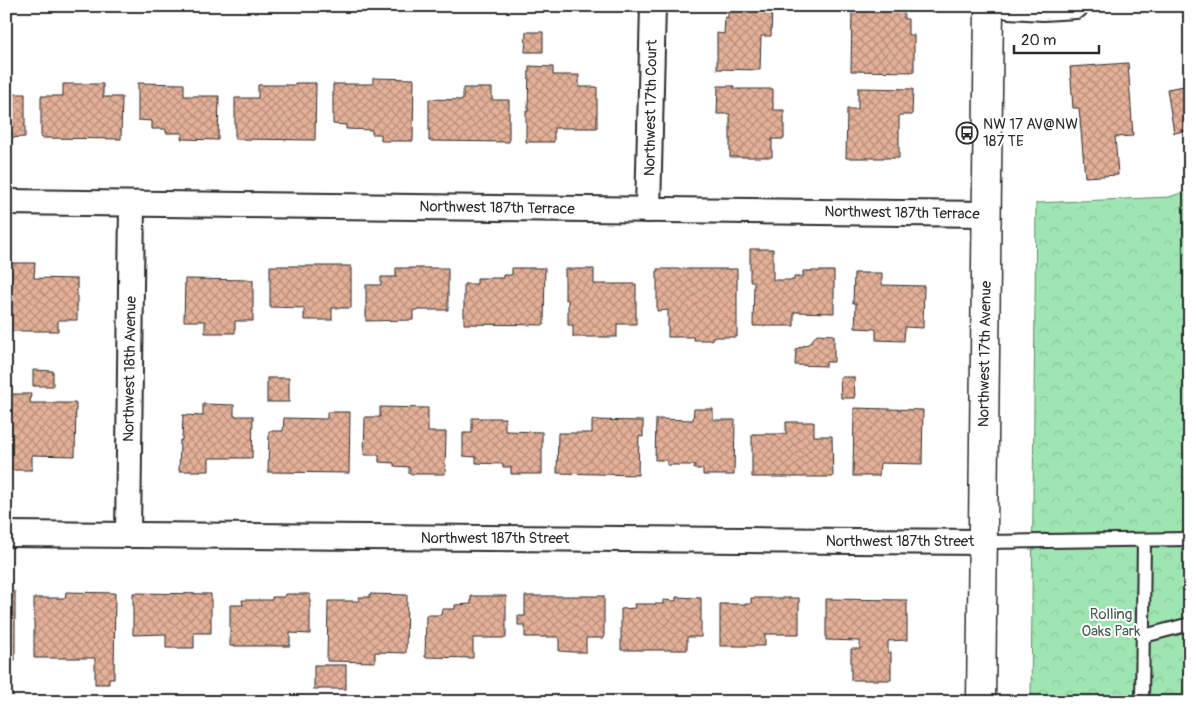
<svg xmlns="http://www.w3.org/2000/svg" width="1196" height="708" viewBox="0 0 1196 708" font-family="Pangolin,sans-serif">
<style>
.park{fill:url(#park-crowns);stroke:#64886e}
.building{fill:url(#building-cross-hatch);stroke:#2b2b2b}
.lines{fill:none;stroke-linecap:round;stroke-linejoin:round}
.lane-casing{stroke:#2b2b2b;stroke-width:16}
.street-casing{stroke:#2b2b2b;stroke-width:28}
.secondary-casing{stroke:#2b2b2b;stroke-width:31}
.lane{stroke:#fff;stroke-width:12}
.street{stroke:#fff;stroke-width:24}
.secondary{stroke:#fff;stroke-width:28}
.labels{text-anchor:middle;dominant-baseline:central;stroke-width:4;stroke-linejoin:round;paint-order:stroke}
.street-label{font-size:15px;fill:#2b2b2b;stroke:#fff}
.poi-label{font-size:15px;fill:#2b2b2b;stroke:#fff;text-anchor:start}
.park-label{font-size:15px;fill:#485a4d;stroke:#fff}
</style>
<defs>
<pattern id="park-crowns" width="20" height="18" patternUnits="userSpaceOnUse" patternTransform="scale(1.25)"><rect width="20" height="18" fill="#9ee5b2"/><path d="M2 6a3 3 0 1 1 6 0M12 15a3 3 0 1 1 6 0" fill="none" stroke="#88c599"/></pattern>
<pattern id="building-cross-hatch" width="8" height="8" patternUnits="userSpaceOnUse" patternTransform="scale(1.25)"><rect width="8" height="8" fill="#e4b098"/><path d="M0 0l8 8M0 8l8-8" fill="none" stroke="#b98f7c"/></pattern>
</defs>
<rect width="100%" height="100%" fill="#fff"/>
<filter id="ink" filterUnits="userSpaceOnUse"><feTurbulence type="fractalNoise" baseFrequency=".02" numOctaves="2"/><feDisplacementMap in="SourceGraphic" scale="10" xChannelSelector="R" yChannelSelector="G"/><feConvolveMatrix kernelMatrix="1 2 1 2 8 2 1 2 1" color-interpolation-filters="sRGB"/></filter>
<g filter="url(#ink)">
<polygon class="park" points="1190,190 1190,702 1031,702 1036,203 1169,197"/>
<g class="building">
<polygon points="728,6 772,6 771,36 761,36 760,70 717,69 717,33 724,34 725,17 728,18"/>
<polygon points="852,6 904,6 904,19 908,19 908,35 914,35 914,72 851,71"/>
<polygon points="526,32 543,32 543,52 525,52"/>
<polygon points="1128,63 1133,136 1115,137 1118,175 1085,177 1079,108 1073,108 1070,67"/>
<polygon points="529,66 553,67 553,75 579,75 579,87 597,87 597,128 554,128 554,142 526,142 526,111 528,111"/>
<polygon points="373,78 414,79 413,141 381,141 381,134 372,134 372,130 346,129 346,125 333,124 333,84 373,84"/>
<polygon points="138,83 184,84 184,96 219,96 218,140 181,139 182,133 166,133 166,129 152,129 152,121 138,120"/>
<polygon points="295,83 316,83 315,140 235,139 235,98 258,98 258,85 295,85"/>
<polygon points="63,84 103,84 103,97 122,97 121,139 41,138 41,96 63,96"/>
<polygon points="1190,85 1190,130 1174,133 1167,89"/>
<polygon points="718,86 734,86 734,89 773,89 773,110 784,110 784,139 772,139 772,157 730,157 730,114 717,114"/>
<polygon points="463,88 492,88 492,100 509,100 509,142 429,141 429,99 463,100"/>
<polygon points="858,88 913,89 912,115 899,115 899,158 846,158 847,109 858,109"/>
<polygon points="6,94 25,94 25,137 6,138"/>
<polygon points="750,249 773,249 773,280 794,280 794,277 803,277 803,271 834,271 834,313 794,312 794,326 753,326 754,281 750,281"/>
<polygon points="6,263 35,263 34,278 77,279 77,320 58,320 58,331 8,331 9,296 6,296"/>
<polygon points="270,266 351,266 351,308 332,308 332,320 304,320 304,308 270,307"/>
<polygon points="396,268 448,268 448,310 413,310 413,320 366,321 366,285 381,285 381,277 396,277"/>
<polygon points="512,268 545,268 544,325 464,324 464,284 477,284 477,278 503,278 503,275 512,275"/>
<polygon points="565,269 594,269 594,284 636,284 636,324 617,324 617,337 573,337 573,325 568,325 568,300 565,299"/>
<polygon points="657,269 737,269 737,337 712,337 712,340 694,340 693,337 668,337 668,310 657,311"/>
<polygon points="854,273 882,273 882,285 924,286 923,328 905,327 904,341 876,340 876,329 855,328 856,303 853,303"/>
<polygon points="185,279 253,280 253,321 235,321 235,333 205,333 205,321 184,321"/>
<polygon points="817,334 834,335 834,362 826,362 826,366 795,365 796,349 810,343"/>
<polygon points="33,370 53,371 53,386 33,386"/>
<polygon points="840,377 854,377 855,398 841,398"/>
<rect x="267" y="378" width="22" height="24"/>
<polygon points="6,394 31,394 30,403 76,403 75,456 32,455 32,470 6,470"/>
<polygon points="203,404 234,405 234,416 253,416 252,458 209,458 209,471 179,471 180,440 182,440 183,415 203,416"/>
<polygon points="380,407 428,408 428,432 446,432 445,474 409,474 409,467 394,466 394,463 379,462 379,455 364,455 365,417 380,417"/>
<polygon points="854,408 923,410 922,464 880,463 879,476 853,476"/>
<polygon points="694,409 713,409 713,420 735,420 734,475 703,475 703,469 694,469 695,465 667,465 667,460 655,460 656,419 693,420"/>
<polygon points="327,412 350,412 349,473 268,472 269,431 283,431 284,418 327,419"/>
<polygon points="472,418 505,418 505,431 542,432 542,474 511,474 511,467 503,467 503,464 476,463 476,457 463,456 463,433 472,433"/>
<polygon points="592,420 643,421 643,437 639,436 638,475 557,473 558,433 592,433"/>
<polygon points="786,422 814,422 814,436 832,436 833,477 752,477 752,434 786,434"/>
<rect x="6" y="592" width="9" height="68"/>
<polygon points="66,592 115,593 114,678 109,678 109,684 95,684 95,658 34,658 34,598 65,598"/>
<polygon points="133,593 211,594 211,633 194,633 194,648 166,648 166,634 133,635"/>
<polygon points="285,594 310,594 310,634 290,633 290,646 230,646 230,605 243,605 242,600 272,600 272,597 284,597"/>
<polygon points="370,594 407,595 406,653 375,652 375,662 327,661 328,601 359,601 359,597 370,597"/>
<polygon points="471,596 506,596 506,638 473,638 473,658 425,657 426,615 441,615 442,609 455,609 455,605 471,604"/>
<polygon points="525,596 604,596 604,638 586,638 586,652 573,652 559,651 559,637 525,637 525,625 518,625 518,616 525,616"/>
<polygon points="676,597 701,598 701,637 687,637 687,650 621,650 621,609 635,608 634,604 663,604 663,600 676,601"/>
<polygon points="751,598 799,598 799,634 765,634 765,646 720,646 720,604 751,604"/>
<polygon points="826,599 907,600 907,640 888,641 888,653 891,652 891,680 851,680 851,649 860,649 860,641 826,640"/>
<rect x="314" y="665" width="32" height="24"/>
</g>
<g class="lines">
<g class="lane-casing">
<g id="lane">
<polyline points="983,542 1190,539"/>
<polyline points="1144,636 1190,624"/>
<polyline points="1142,702 1144,540"/>
</g>
</g>
<g class="street-casing">
<g id="street">
<polyline points="1009,6 1043,8 1076,6"/>
<polyline points="6,202 987,214"/>
<polyline points="648,210 653,6"/>
<polyline points="6,534 983,542"/>
<polyline points="128,535 132,204"/>
</g>
</g>
<g class="secondary-casing">
<polyline id="secondary" points="981,702 989,6"/>
</g>
<use href="#lane" class="lane"/>
<use href="#street" class="street"/>
<use href="#secondary" class="secondary"/>
</g>
</g>
<defs>
<g id="bus-ring" transform="scale(1.125)"><circle r="9.5" fill="#fff" stroke="#2b2b2b" stroke-width="1.5"/><path d="M-5-6H5V4H4V6H2V4H-2V6H-4V4H-5ZM-3.5-4V0h7V-4ZM-3.5 1.2v1.5H-2V1.2ZM2 1.2v1.5H3.5V1.2Z" fill="#2b2b2b"/></g>
</defs>
<g fill-rule="evenodd">
<use href="#bus-ring" x="967" y="133"/>
</g>
<g class="labels">
<g class="street-label">
<text transform="translate(651 108) rotate(-89)">Northwest 17th Court</text>
<text transform="translate(497 208) rotate(1)">Northwest 187th Terrace</text>
<text transform="translate(902 213) rotate(1)">Northwest 187th Terrace</text>
<text transform="translate(985 354) rotate(-89)">Northwest 17th Avenue</text>
<text transform="translate(130 369) rotate(-89)">Northwest 18th Avenue</text>
<text x="495" y="538">Northwest 187th Street</text>
<text x="900" y="541">Northwest 187th Street</text>
</g>
<g class="poi-label">
<text x="983" y="124">NW 17 AV@NW<tspan x="983" dy="17">187 TE</tspan></text>
</g>
<g class="park-label">
<text x="1111" y="614">Rolling<tspan x="1111" dy="17">Oaks Park</tspan></text>
</g>
</g>
<rect width="1196" height="708" fill="none" stroke="#fff" stroke-width="25"/>
<rect x="12" y="12" width="1171" height="683" fill="none" stroke="#2b2b2b" stroke-width="2" filter="url(#ink)"/>
<path d="M1014 45v8h85v-8" fill="none" stroke="#2b2b2b" stroke-width="2.5"/>
<text x="1021" y="45" font-size="15" fill="#2b2b2b" stroke="#ffffff" stroke-width="4" paint-order="stroke">20 m</text>
</svg>
